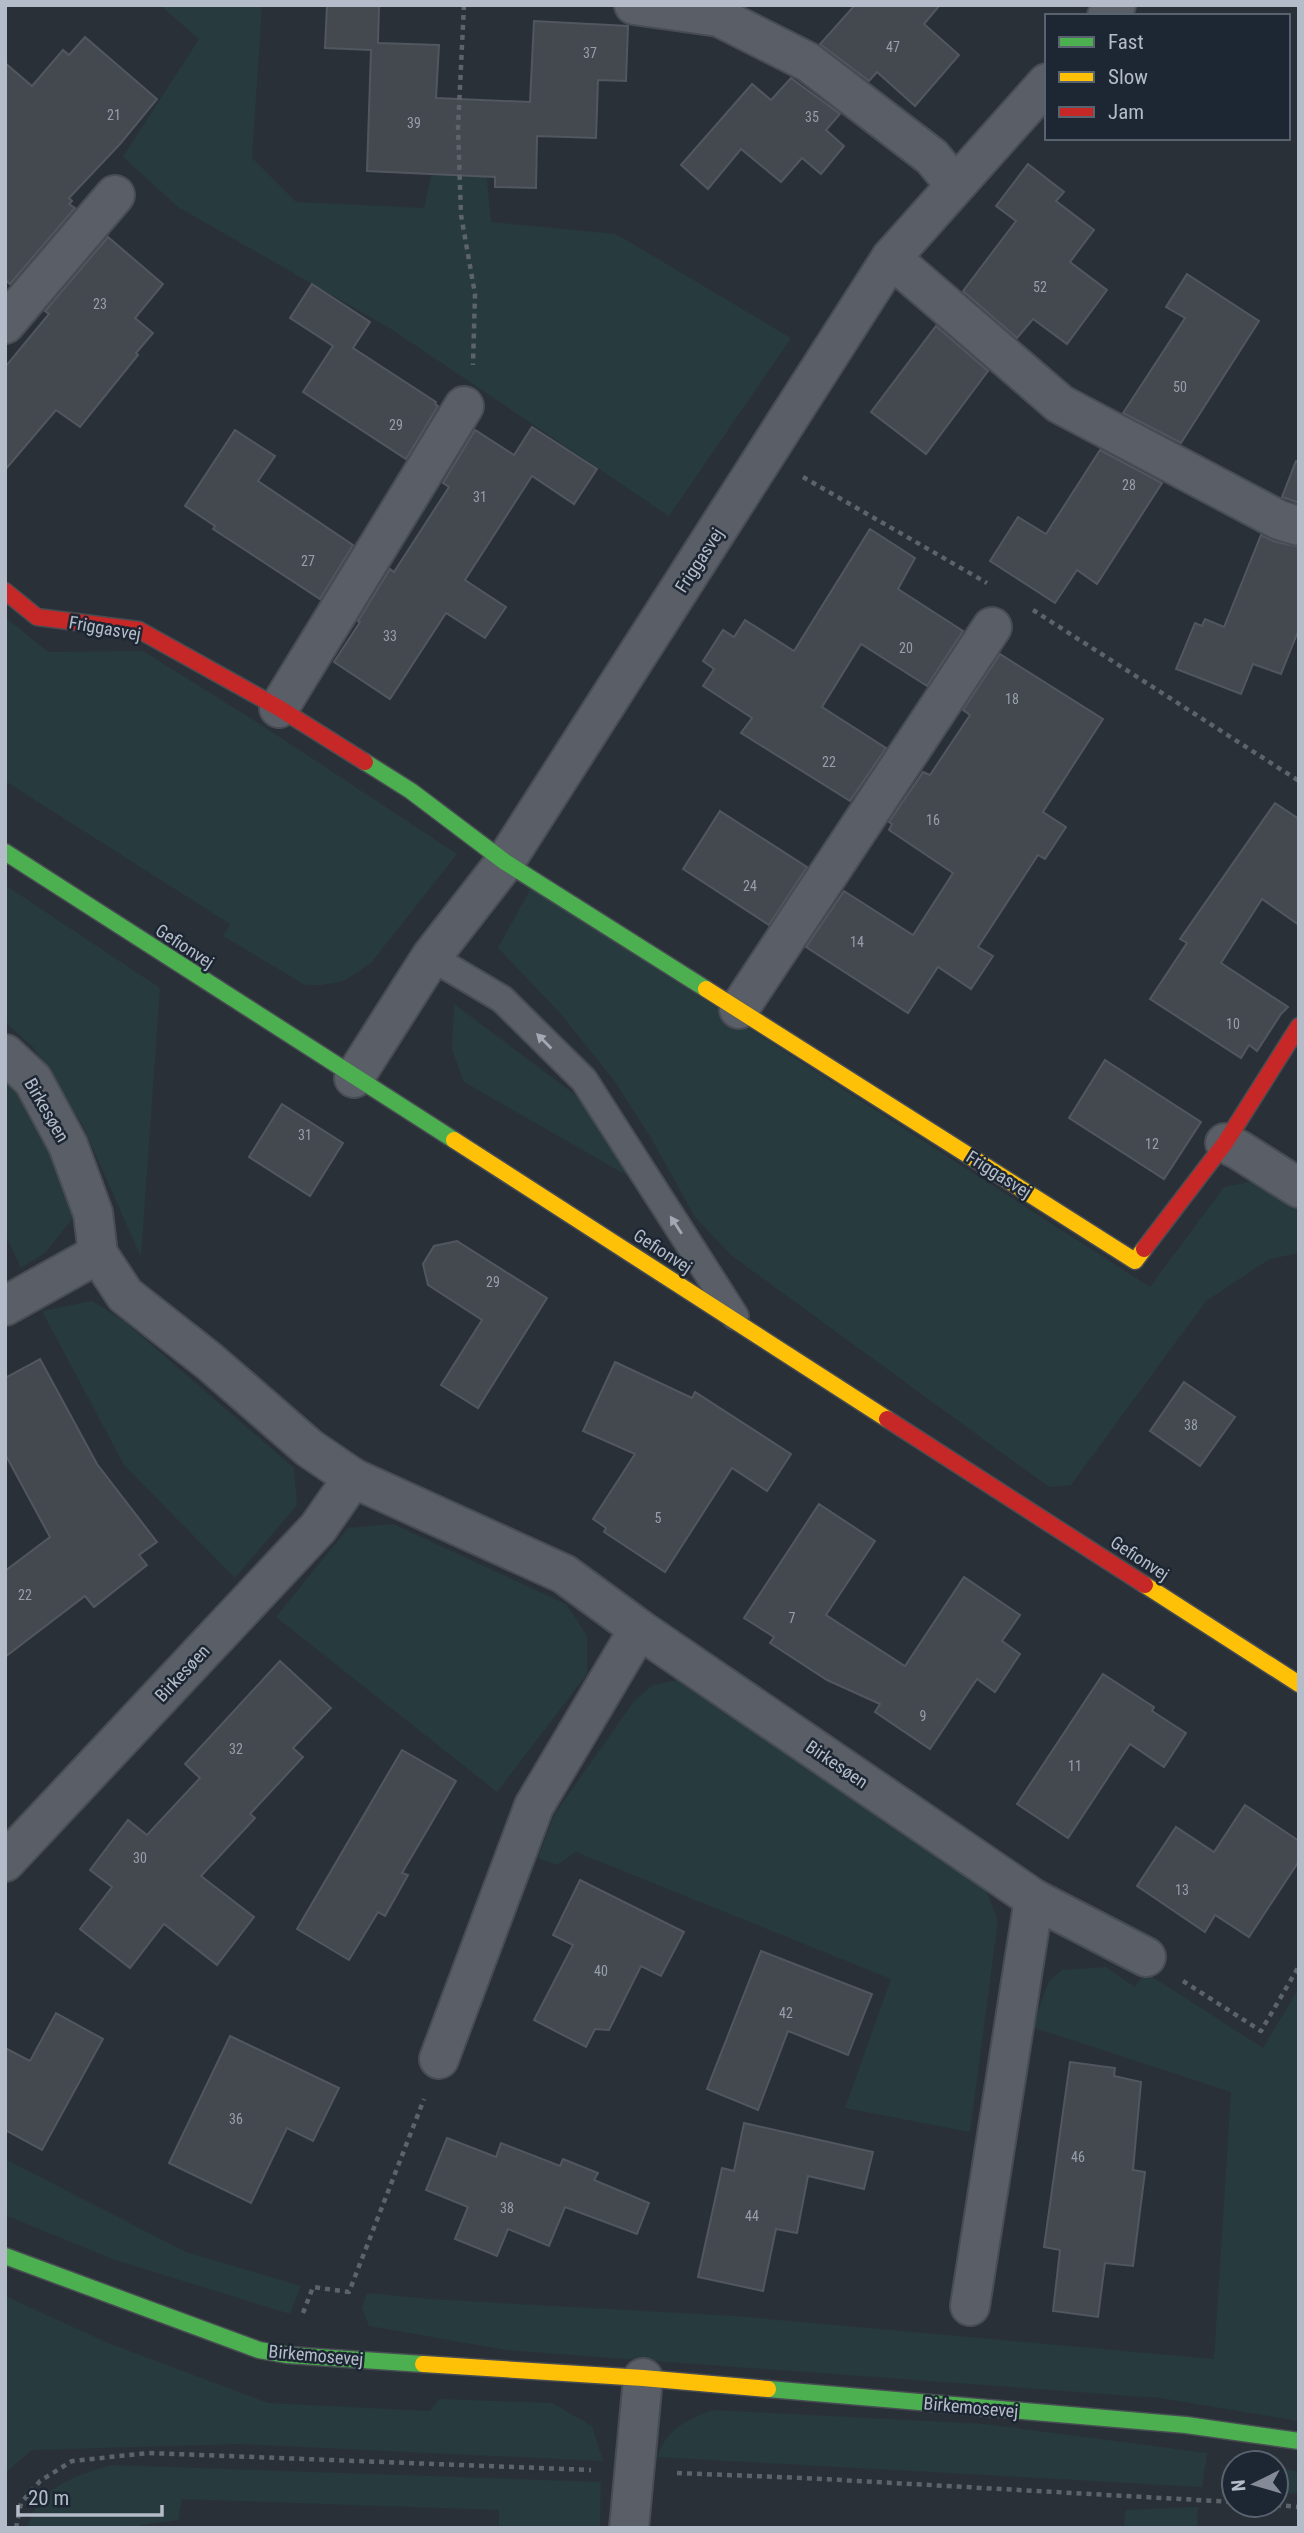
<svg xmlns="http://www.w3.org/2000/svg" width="1304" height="2533" viewBox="0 0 1304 2533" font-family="'Roboto Condensed',sans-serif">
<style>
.green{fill:#273a3e}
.building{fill:#444950;stroke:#52575f;stroke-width:2}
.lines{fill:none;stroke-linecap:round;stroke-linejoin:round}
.lane-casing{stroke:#484c53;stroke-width:30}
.street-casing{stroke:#484c53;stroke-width:42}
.fast-casing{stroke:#484c53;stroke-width:19}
.slow-casing{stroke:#484c53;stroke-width:19}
.jam-casing{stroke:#484c53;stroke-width:19}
.path{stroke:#5d636a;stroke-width:4.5;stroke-dasharray:5 5;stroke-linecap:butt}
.lane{stroke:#5a5e66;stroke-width:26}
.street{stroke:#5a5e66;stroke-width:38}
.fast{stroke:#4caf50;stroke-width:16}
.slow{stroke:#ffc107;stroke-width:16}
.jam{stroke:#c62828;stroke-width:16}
.oneway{fill:#a2a9b5}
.labels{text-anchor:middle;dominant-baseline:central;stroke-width:5;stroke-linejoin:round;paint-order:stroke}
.number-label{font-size:14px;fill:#989fab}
.street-label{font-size:18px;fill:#b4bcc9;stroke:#1d2633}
</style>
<rect width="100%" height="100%" fill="#2a3038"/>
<g class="green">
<polygon points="160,5 262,5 252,158 296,202 424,208 445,114 481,113 491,222 616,234 791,338 669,516 391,329 178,207 123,157 199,39"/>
<polygon points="5,617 48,652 143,651 263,726 457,854 371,963 344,981 322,985 305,985 223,936 230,924 5,781"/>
<polygon points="5,885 160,988 141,1257 82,1124 33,1047 5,1022"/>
<polygon points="531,888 1150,1287 1224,1187 1254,1181 1299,1210 1299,1253 1270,1259 1206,1301 1071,1485 1049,1487 732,1256 695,1217 650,1136 613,1079 560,1013 498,948"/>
<polygon points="454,1004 581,1099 633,1179 464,1082 452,1050"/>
<polygon points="5,1081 36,1116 75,1215 46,1252 21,1268 5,1234"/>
<polygon points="92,1301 124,1321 294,1468 297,1505 235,1578 124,1465 42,1311"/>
<polygon points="393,1524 566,1604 587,1636 587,1674 497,1792 276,1617 348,1528"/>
<polygon points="679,1680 983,1882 998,1921 970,2132 845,2108 891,1979 576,1852 557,1865 538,1858 555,1813 635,1700 653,1685"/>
<polygon points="1106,1967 1135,1987 1145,1972 1263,2048 1299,1988 1299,2421 1160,2398 506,2350 369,2326 362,2308 367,2293 429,2299 735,2316 1214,2359 1231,2092 1032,2027 1049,1981 1062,1970"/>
<polygon points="5,2159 186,2252 301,2286 290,2314 115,2260 5,2215"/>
<polygon points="5,2296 108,2343 268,2403 430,2411 439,2399 552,2403 592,2426 603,2461 239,2444 32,2450 5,2473"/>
<path d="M711,2410l274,14 222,29 -5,34 -545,-30c11,-30 27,-34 54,-47z"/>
<path d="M112,2465l489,17 -1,46h-101v-18l-317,-11 -4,21 -37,5 -1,3h-112c6,-39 50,-54 84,-63z"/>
<polygon points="1276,2467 1299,2472 1299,2494 1276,2493"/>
<polygon points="1198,2507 1197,2528 1124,2528 1126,2510"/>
</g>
<g class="building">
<polygon points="327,5 379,5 378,43 439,45 436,98 530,102 534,21 628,26 626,81 598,80 596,138 537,136 536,188 495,187 495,177 367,171 371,50 325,48"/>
<polygon points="855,5 940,5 924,24 959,55 915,106 877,72 869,81 820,44"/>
<polygon points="85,37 157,99 120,144 69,198 72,201 69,204 75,208 10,284 5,280 5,63 32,86 63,50 69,55"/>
<polygon points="791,78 840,114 826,130 844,146 821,174 802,158 781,182 741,149 708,189 681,165 752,84 771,100"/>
<polygon points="1028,164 1064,192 1056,201 1094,230 1070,262 1107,290 1067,344 1033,319 1017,338 963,291 1016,221 996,206"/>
<polygon points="108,237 163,284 135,318 153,333 136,353 138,355 80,427 56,410 5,470 5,367 49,314 45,311"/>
<polygon points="1187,274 1259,321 1181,443 1123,413 1185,318 1166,307"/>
<polygon points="312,284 370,322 353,348 436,402 435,404 438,406 406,459 303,392 333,346 290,318"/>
<polygon points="936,326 988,371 926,454 871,412"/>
<polygon points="532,427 597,469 574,504 532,476 465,580 506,607 485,638 446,613 390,699 334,662 360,622 358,621 390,569 394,572 449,487 443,483 475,430 514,455"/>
<polygon points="235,430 275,456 258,481 353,545 320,599 213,529 215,526 185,506"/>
<polygon points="1100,450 1162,483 1097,584 1077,570 1055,603 990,561 1018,517 1046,534"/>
<polygon points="1296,461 1299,462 1299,503 1282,497"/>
<polygon points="870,529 915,558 898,589 963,631 927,686 861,644 822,707 886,748 850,801 741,733 752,718 703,686 714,669 703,661 723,630 734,637 745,620 794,651"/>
<polygon points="1261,535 1273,541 1299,547 1299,629 1281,674 1253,664 1241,694 1176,669 1195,623 1202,626 1205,619 1224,627"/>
<polygon points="1000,654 1103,719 1043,812 1066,827 1045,859 1038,855 978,947 993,956 971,989 938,967 908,1013 806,947 844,891 913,935 953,873 889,830 892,824 889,822 923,772 930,775 970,715 963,710"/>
<polygon points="1275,803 1299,819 1299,925 1262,899 1221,963 1288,1007 1281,1014 1257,1051 1249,1045 1241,1058 1150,999 1187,943 1180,939"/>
<polygon points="720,811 807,867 769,925 683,869"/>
<polygon points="1105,1060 1201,1122 1164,1179 1069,1118"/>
<polygon points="282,1104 343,1143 310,1196 249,1157"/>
<polygon points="457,1241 547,1298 478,1408 441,1385 482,1320 428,1285 423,1264 434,1246"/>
<polygon points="40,1359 97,1464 157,1542 139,1555 147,1565 94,1607 85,1596 5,1657 5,1571 50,1537 5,1454 5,1378"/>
<polygon points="615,1362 692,1398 695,1392 791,1454 767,1491 732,1468 665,1572 604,1532 606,1528 593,1519 635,1454 583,1431"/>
<polygon points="1184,1382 1235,1417 1200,1466 1150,1431"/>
<polygon points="819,1504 875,1541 826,1615 905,1666 964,1577 1020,1615 1002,1641 1020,1654 995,1692 977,1679 930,1749 875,1712 880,1704 827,1680 770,1643 774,1637 744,1618"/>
<polygon points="280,1661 331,1708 293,1748 303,1757 250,1814 255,1818 201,1876 254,1917 217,1965 164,1924 130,1968 80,1929 112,1887 90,1870 128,1820 147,1835 200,1778 185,1764"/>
<polygon points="1103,1674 1154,1707 1152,1711 1186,1733 1164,1767 1130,1744 1068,1838 1017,1804"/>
<polygon points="402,1750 456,1781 402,1873 408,1875 385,1916 378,1912 349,1960 297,1929"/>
<polygon points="1245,1805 1299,1841 1299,1861 1249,1937 1215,1915 1205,1932 1137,1886 1176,1827 1214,1852"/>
<polygon points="580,1880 684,1932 661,1976 641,1966 609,2030 595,2029 586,2047 534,2020 573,1945 553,1935"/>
<polygon points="761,1951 872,1994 848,2055 788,2031 758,2110 707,2089"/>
<polygon points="56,2013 103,2039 42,2150 5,2130 5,2048 30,2061"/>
<polygon points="230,2036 339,2088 313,2141 287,2128 251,2203 169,2163"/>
<polygon points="1070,2062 1115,2068 1114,2076 1141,2082 1133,2170 1145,2172 1133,2266 1105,2263 1098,2317 1053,2311 1060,2250 1044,2247"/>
<polygon points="744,2123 873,2152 864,2189 808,2176 797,2233 776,2229 763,2291 698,2277 722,2168 734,2171"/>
<polygon points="447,2138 496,2157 501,2143 560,2166 563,2159 598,2173 594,2180 649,2203 637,2234 565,2207 549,2246 508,2229 497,2256 455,2239 468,2207 426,2190"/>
</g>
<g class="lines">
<g class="lane-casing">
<polyline id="lane" points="431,957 502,999 584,1080 735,1316"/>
</g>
<g class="street-casing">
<g id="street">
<polyline points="634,5 719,17 808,62 932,157 955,185"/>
<polyline points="1107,16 1116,5"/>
<polyline points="891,258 1060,404 1279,520 1299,526"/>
<polyline points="5,324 115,195"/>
<polyline points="279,708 464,406"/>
<polyline points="739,1009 992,627"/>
<polyline points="5,1054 33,1080 68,1145 93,1213 98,1254 125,1295 209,1361 309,1448 353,1478 564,1574 639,1629 1034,1899 1146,1957"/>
<polyline points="354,1078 431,957 505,862 891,258 1047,83"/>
<polyline points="1225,1143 1239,1150 1299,1188"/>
<polyline points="5,1306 98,1254"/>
<polyline points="5,1862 318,1528 353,1478"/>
<polyline points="439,2059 534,1806 639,1629"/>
<polyline points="970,2306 1034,1899"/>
<polyline points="629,2528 643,2378"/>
</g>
</g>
<g class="fast-casing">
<g id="fast">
<polyline points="365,762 411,791 505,862 706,989"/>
<polyline points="5,852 454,1140"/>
<polyline points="5,2256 259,2350 287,2355 423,2364"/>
<polyline points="768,2389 1186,2425 1299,2441"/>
</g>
</g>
<g class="slow-casing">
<g id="slow">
<polyline points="706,989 1135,1261 1144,1249"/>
<polyline points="454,1140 887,1419"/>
<polyline points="1145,1585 1299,1684"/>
<polyline points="423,2364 643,2378 768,2389"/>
</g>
</g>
<g class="jam-casing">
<g id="jam">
<polyline points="5,591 37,617 139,630 279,708 365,762"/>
<polyline points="1144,1249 1225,1143 1299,1026"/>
<polyline points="887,1419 1145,1585"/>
</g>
</g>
<g class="path">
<polyline points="464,5 458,128 461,215 475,294 473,365"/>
<polyline points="803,477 987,583"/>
<polyline points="1033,610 1299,781"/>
<polyline points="1183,1981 1261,2031 1299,1966"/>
<polyline points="303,2313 313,2287 349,2292 424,2099"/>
<polyline points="677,2473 804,2478 1234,2502"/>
<polyline points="1276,2505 1299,2507"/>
<polyline points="16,2528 21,2503 40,2481 72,2461 149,2453 591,2470"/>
</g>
<use href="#lane" class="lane"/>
<use href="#street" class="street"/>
<use href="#fast" class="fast"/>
<use href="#slow" class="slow"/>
<use href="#jam" class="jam"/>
</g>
<defs><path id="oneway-solid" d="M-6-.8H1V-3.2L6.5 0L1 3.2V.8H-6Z" transform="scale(1.75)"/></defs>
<g class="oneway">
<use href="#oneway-solid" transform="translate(544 1041) rotate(-135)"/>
<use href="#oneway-solid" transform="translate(676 1225) rotate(-123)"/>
</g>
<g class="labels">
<g class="number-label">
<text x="893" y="47">47</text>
<text x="590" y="53">37</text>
<text x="114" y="115">21</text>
<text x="812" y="117">35</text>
<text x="414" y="123">39</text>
<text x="1040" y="287">52</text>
<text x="100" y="304">23</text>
<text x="1180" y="387">50</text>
<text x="396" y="425">29</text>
<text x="1129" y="485">28</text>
<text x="480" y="497">31</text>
<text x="308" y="561">27</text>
<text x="390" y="636">33</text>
<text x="906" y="648">20</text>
<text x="1012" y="699">18</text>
<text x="829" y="762">22</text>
<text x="933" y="820">16</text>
<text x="750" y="886">24</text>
<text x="857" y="942">14</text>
<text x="1233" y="1024">10</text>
<text x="305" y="1135">31</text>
<text x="1152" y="1144">12</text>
<text x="493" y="1282">29</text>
<text x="1191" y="1425">38</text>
<text x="658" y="1518">5</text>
<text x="25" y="1595">22</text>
<text x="792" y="1618">7</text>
<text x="923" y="1716">9</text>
<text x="236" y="1749">32</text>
<text x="1075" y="1766">11</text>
<text x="140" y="1858">30</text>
<text x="1182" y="1890">13</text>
<text x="601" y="1971">40</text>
<text x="786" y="2013">42</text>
<text x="236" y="2119">36</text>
<text x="1078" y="2157">46</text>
<text x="507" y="2208">38</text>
<text x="752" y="2216">44</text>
</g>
<g class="street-label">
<text transform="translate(699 560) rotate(-57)">Friggasvej</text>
<text transform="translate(105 628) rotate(10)">Friggasvej</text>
<text transform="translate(185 946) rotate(33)">Gefionvej</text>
<text transform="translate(47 1110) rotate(60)">Birkesøen</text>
<text transform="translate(999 1174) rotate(32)">Friggasvej</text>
<text transform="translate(663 1251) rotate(33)">Gefionvej</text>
<text transform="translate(1140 1558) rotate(33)">Gefionvej</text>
<text transform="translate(182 1673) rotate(-47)">Birkesøen</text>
<text transform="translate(837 1764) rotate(34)">Birkesøen</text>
<text transform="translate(316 2355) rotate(5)">Birkemosevej</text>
<text transform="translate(971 2407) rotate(5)">Birkemosevej</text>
</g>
</g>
<rect width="1304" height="2533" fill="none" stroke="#b4bcc9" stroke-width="14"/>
<rect x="1045" y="14" width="245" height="126" fill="#1d2633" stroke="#59626f" stroke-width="2"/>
<rect x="1059" y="37" width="35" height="10" fill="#4caf50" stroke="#59626f" stroke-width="2"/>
<text x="1108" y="49" font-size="21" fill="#b4bcc9">Fast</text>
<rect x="1059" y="72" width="35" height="10" fill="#ffc107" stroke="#59626f" stroke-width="2"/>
<text x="1108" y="84" font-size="21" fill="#b4bcc9">Slow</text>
<rect x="1059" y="107" width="35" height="10" fill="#c62828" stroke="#59626f" stroke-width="2"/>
<text x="1108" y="119" font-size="21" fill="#b4bcc9">Jam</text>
<g transform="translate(1255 2484) rotate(265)"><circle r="33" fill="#1d2633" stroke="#59626f" stroke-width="2"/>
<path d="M0-5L12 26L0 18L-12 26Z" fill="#848b96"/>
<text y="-10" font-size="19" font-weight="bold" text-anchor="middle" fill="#b4bcc9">N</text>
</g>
<path d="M18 2505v10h144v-10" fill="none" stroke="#b4bcc9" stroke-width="3.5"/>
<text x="28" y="2505" font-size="21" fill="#b4bcc9" stroke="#1d2633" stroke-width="5" paint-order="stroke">20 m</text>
</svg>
